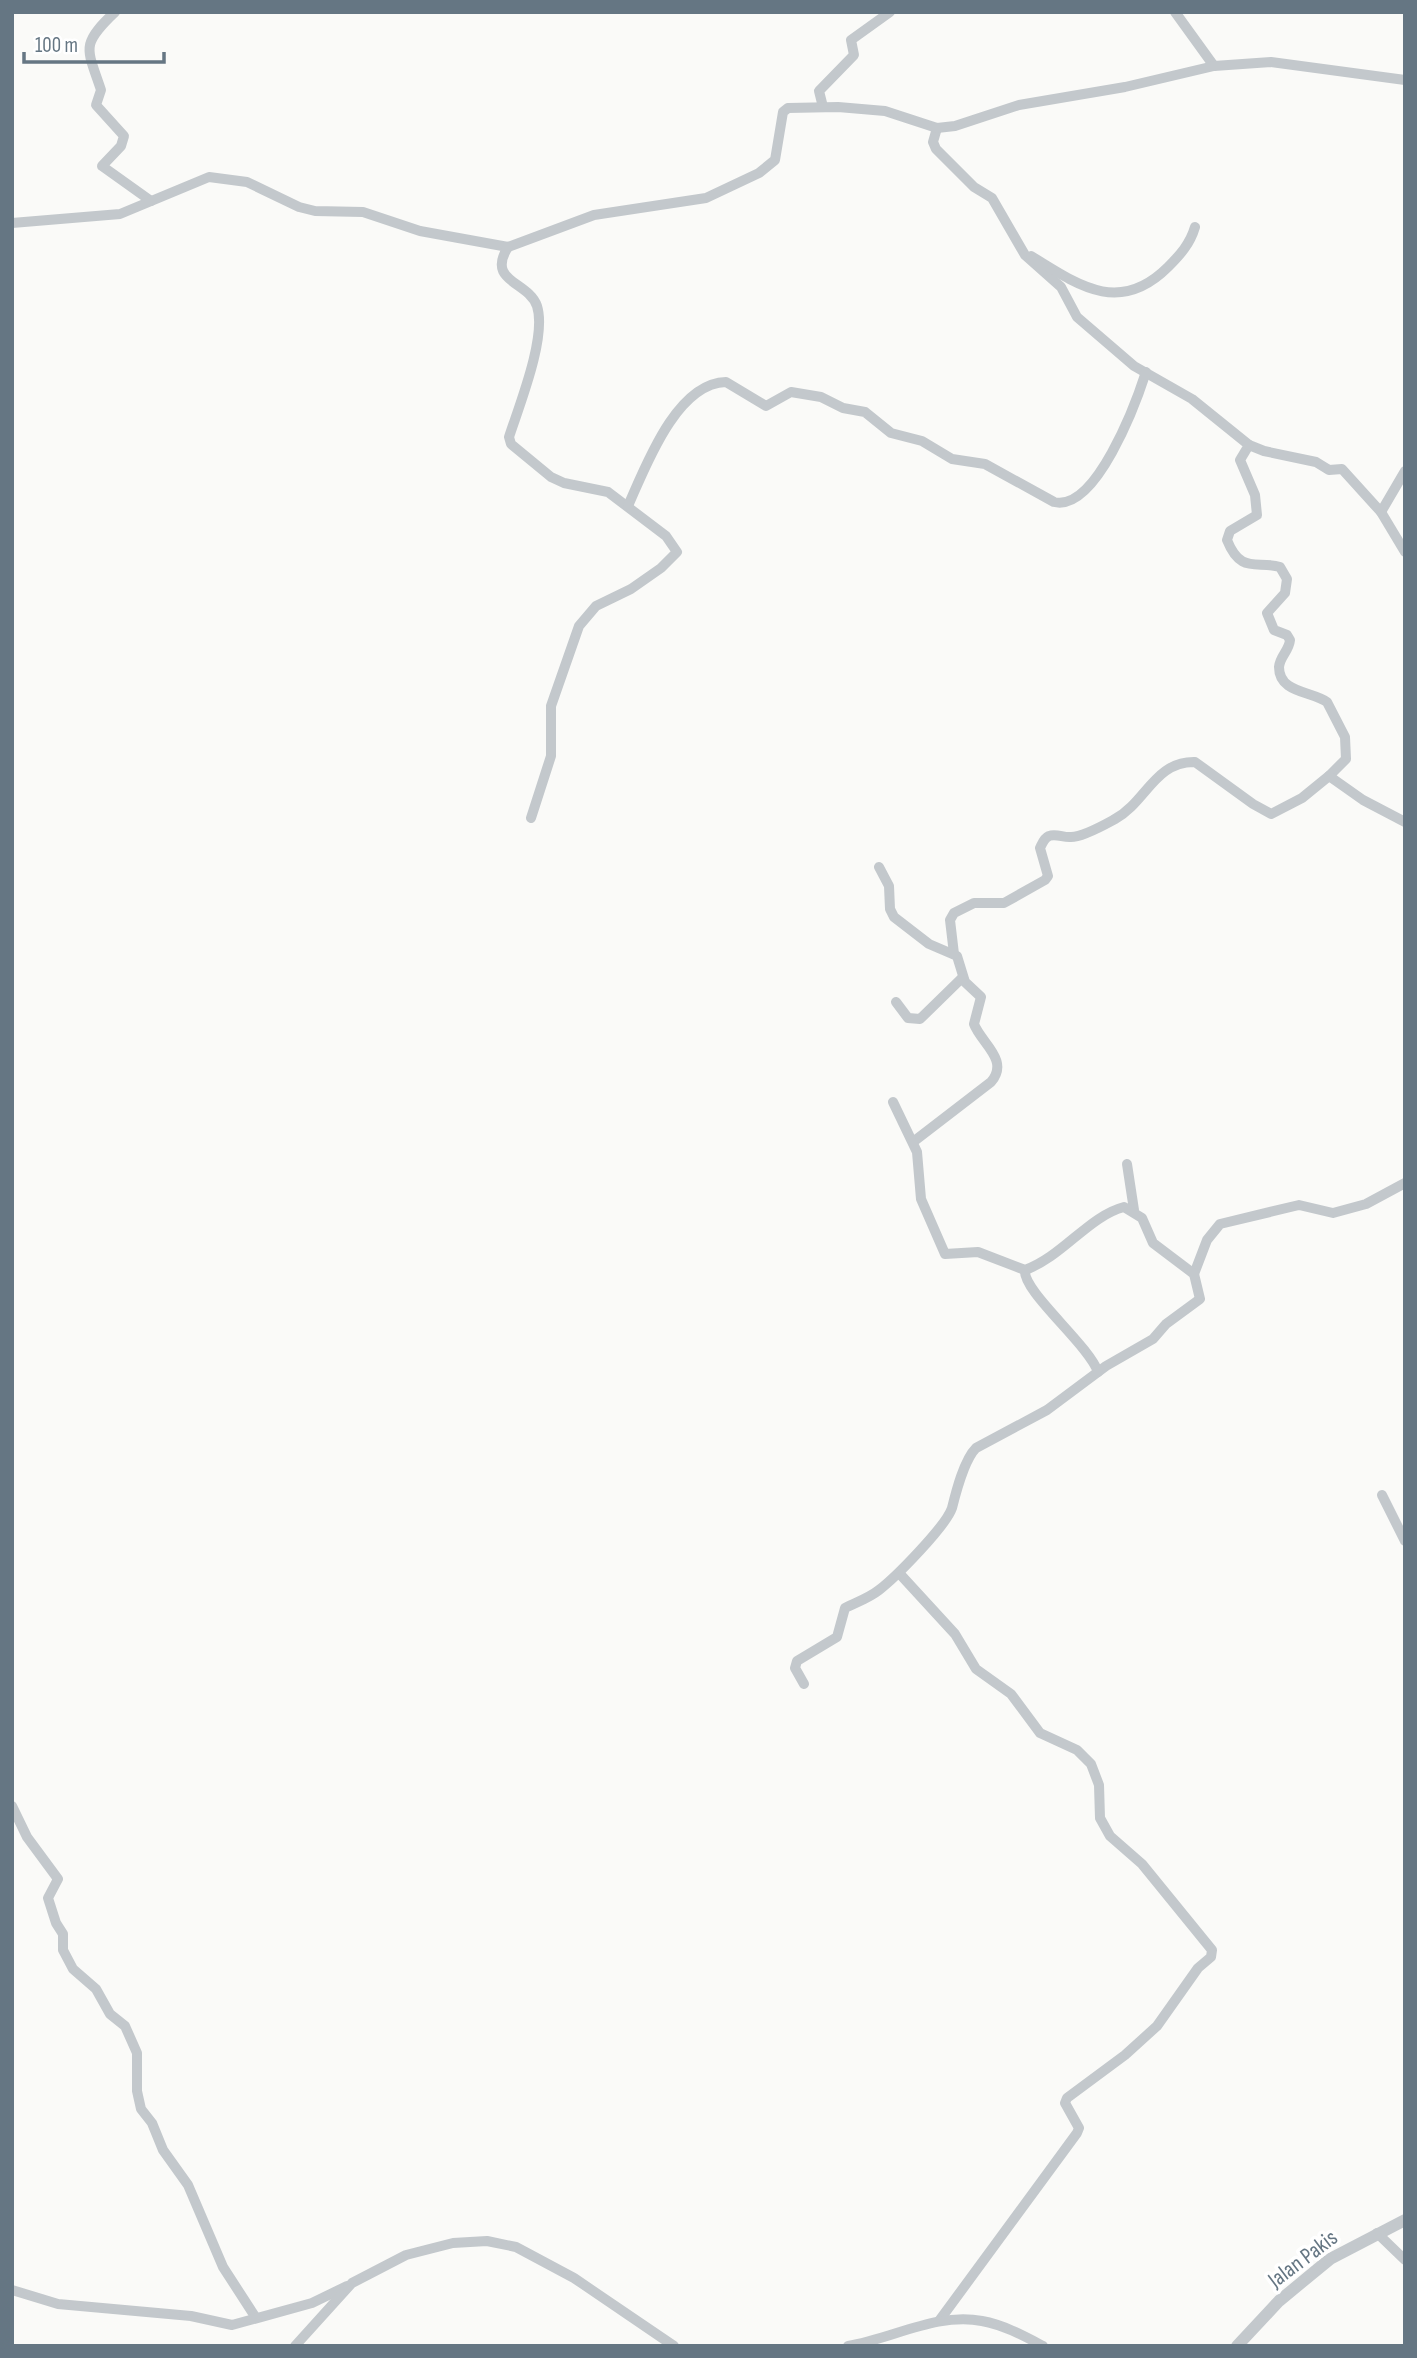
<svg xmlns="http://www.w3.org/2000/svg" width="1417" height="2358" viewBox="0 0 1417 2358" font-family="'Sofia Sans Condensed',sans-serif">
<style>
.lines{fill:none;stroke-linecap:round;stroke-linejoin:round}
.minor{stroke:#c3c8cc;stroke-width:10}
.tertiary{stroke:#c3c8cc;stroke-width:12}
.labels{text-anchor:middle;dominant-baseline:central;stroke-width:7;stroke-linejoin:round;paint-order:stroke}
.street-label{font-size:23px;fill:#657683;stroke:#fff}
</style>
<rect width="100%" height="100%" fill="#fafaf8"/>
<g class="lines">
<g class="minor">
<path d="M115,12c-35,33 -28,36 -14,78l-5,15 28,31 -3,10 -19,20 49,35"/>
<polyline points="1175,12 1214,66"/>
<polyline points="823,107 819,91 854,55 851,40 890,12"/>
<path d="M937,128l-4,14 3,7 38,38 18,11 33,57 36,32 16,30 57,49 58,33 57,46 -9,15 15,35 2,20 -27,16 -3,9c14,35 30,20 53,27l7,12 -2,14 -18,20 7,17 13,5 3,5c-1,11 -10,16 -11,27 0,26 32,24 48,35l18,35 1,22 -17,17"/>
<polyline points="12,223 120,214 209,177 247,182 299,207 315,211 363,212 420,231 508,247 594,215 706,198 759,173 775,160 783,112 788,108 838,107 885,111 937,128 955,126 1019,105 1125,87 1214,66 1271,62 1405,80"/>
<path d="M508,247c-22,35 20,34 29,59 10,31 -18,100 -28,131l2,7 40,33 13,6 44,9 58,44 11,16 -16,16 -30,21 -35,17 -17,20 -28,80v50l-20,62"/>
<path d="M1031,256c48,30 89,59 137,11 12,-12 22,-23 27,-40"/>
<polyline points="1249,445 1264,451 1316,462 1329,470 1342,469 1381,512 1405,552"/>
<path d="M628,506c17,-38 48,-123 98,-124l40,24 25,-14 30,5 22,11 22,4 26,21 31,8 30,18 33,5 69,38c42,10 82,-99 92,-130"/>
<polyline points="1381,512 1405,471"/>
<path d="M879,867l10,19 1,23 4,8 35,27 28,12 8,26 16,15 -7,27c7,19 36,36 17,58l-78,60"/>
<path d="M954,954l-4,-34 4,-7 20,-10h30l41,-23 3,-4 -8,-28c2,-4 4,-10 9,-12 7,-3 15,2 22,1 12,0 33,-12 44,-18 31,-17 40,-58 80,-57l58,42 18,10 31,-16 27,-22 34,24 42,22"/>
<polyline points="896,1002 908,1018 920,1019 962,978"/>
<polyline points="1127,1164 1134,1210"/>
<path d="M1025,1270c-3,21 64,75 73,102"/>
<polyline points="1194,1274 1207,1240 1220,1224 1299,1205 1333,1213 1366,1204 1405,1183"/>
<polyline points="1382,1495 1405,1541"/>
<polyline points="899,1573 955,1634 976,1669 1011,1694 1040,1733 1077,1750 1091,1764 1099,1785 1100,1818 1110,1836 1142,1864 1212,1950 1211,1957 1198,1968 1157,2026 1125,2055 1067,2098 1065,2103 1079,2128 1077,2133 939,2321"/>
<path d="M804,1684l-9,-16 2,-7 40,-24 8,-29c12,-6 24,-10 34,-18 17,-13 67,-64 73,-82 4,-16 12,-48 24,-60l71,-38 59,-44 47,-27 13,-15 34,-25 -6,-25 -41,-31 -11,-25 -18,-11c-35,9 -62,50 -99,63l-47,-18 -33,2 -24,-55 -4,-47 -24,-50"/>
<polyline points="12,1806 27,1837 58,1879 48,1898 56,1923 63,1934 63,1950 73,1969 96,1989 110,2014 125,2026 137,2053 137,2091 141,2109 152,2123 163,2150 188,2185 223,2267 256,2318"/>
<polyline points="1377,2233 1405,2260"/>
<polyline points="12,2290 58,2304 191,2316 232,2325 312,2303 347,2286"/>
<polyline points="295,2346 352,2283 406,2255 453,2243 487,2241 516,2247 574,2278 674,2346"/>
<path d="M848,2346c44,-7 89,-34 134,-25 22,4 42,15 61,25"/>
</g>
<polyline class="tertiary" points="1237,2346 1279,2301 1330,2259 1405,2220"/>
</g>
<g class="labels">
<g class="street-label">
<text transform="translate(1303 2259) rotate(-37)">Jalan Pakis</text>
</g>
</g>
<rect width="1417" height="2358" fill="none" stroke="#657683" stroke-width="28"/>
<path d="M24 52v10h140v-10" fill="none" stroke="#657683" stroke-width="3.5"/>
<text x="35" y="52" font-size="21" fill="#657683" stroke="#ffffff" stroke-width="5" paint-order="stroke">100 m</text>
</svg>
